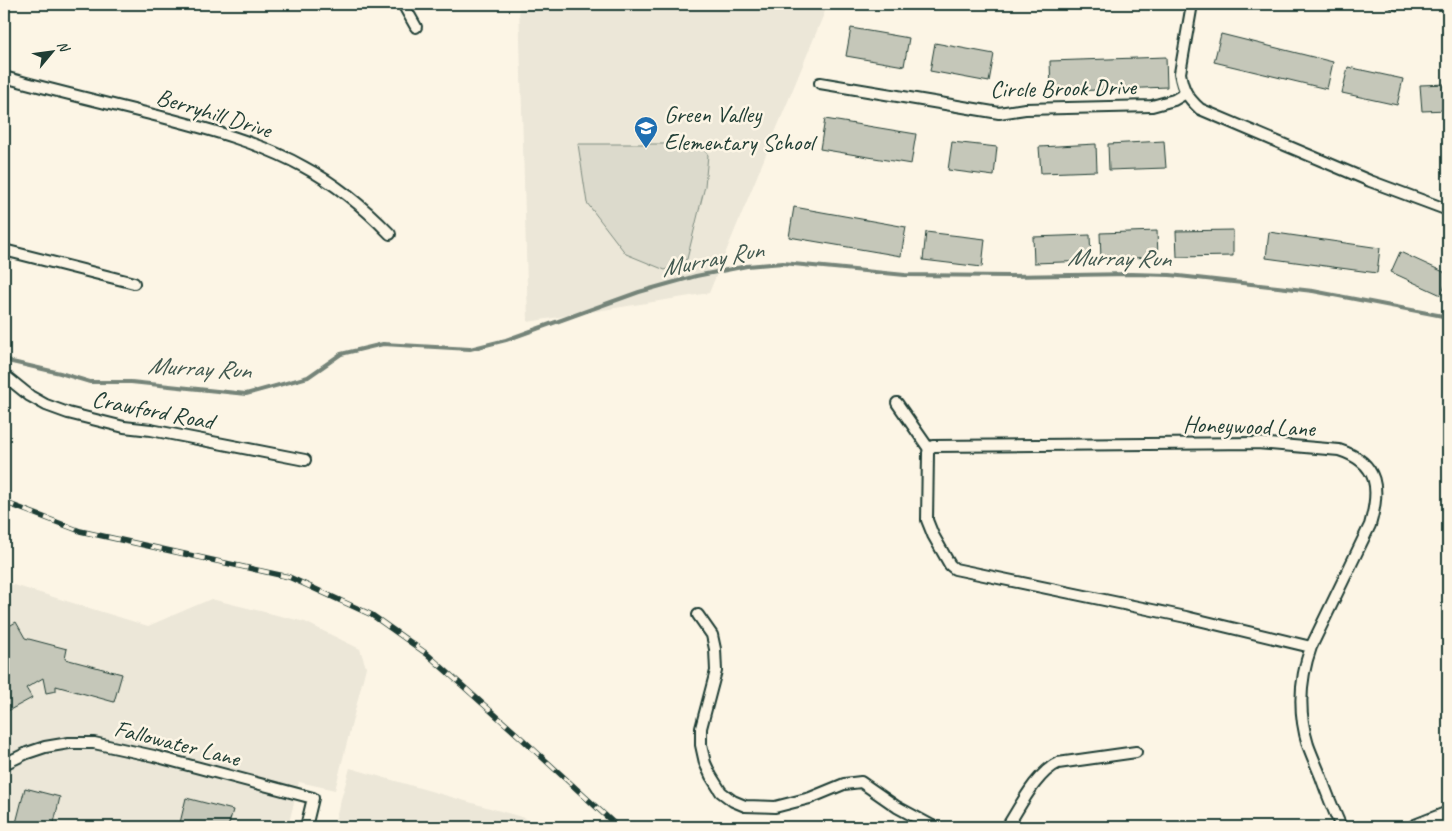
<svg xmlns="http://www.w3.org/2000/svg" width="1452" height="831" viewBox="0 0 1452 831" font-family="Caveat,sans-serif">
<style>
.built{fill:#ece7d8}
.green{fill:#dcdacc;stroke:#7e8c80}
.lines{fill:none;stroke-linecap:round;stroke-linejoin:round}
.stream{stroke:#758479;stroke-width:4}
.building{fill:#c5c7b9;stroke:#1f3d34}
.street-casing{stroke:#1f3d34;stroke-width:14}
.secondary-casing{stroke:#1f3d34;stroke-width:18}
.street{stroke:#fcf5e5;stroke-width:10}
.secondary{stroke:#fcf5e5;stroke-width:14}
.rail-casing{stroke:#1f3d34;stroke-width:5.5}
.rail{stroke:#fcf5e5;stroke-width:4;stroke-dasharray:11;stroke-linecap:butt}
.labels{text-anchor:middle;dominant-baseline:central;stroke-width:5;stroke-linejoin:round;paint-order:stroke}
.street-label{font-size:24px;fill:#1f3d34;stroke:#fcf5e5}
.poi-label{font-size:24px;fill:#1f3d34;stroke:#fcf5e5;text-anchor:start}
.water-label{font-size:25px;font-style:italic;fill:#435a51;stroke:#fcf5e5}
</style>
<rect width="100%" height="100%" fill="#fcf5e5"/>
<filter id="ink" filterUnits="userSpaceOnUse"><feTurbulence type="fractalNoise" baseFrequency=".02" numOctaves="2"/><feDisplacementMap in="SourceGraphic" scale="10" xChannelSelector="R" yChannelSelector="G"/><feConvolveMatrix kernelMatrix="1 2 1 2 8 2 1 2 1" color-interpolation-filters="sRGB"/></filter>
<g filter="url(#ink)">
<g class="built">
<polygon points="519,4 828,4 709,293 528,322"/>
<polygon points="4,582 148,626 211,599 305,622 360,649 366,667 335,790 299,782 288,827 4,827"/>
<polygon points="350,768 525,818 535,827 333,827"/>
</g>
<polygon class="green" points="578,144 700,144 708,155 705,186 687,259 665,270 626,254 587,203"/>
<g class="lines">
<polyline class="stream" points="4,357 12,362 60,373 90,382 131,382 246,394 308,377 341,354 383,344 470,349 506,340 639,292 696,276 747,266 783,263 905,275 1010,276 1131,274 1170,275 1313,291 1448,317"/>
</g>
<g class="building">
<polygon points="1382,4 1401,4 1397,11"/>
<polygon points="851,28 909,38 904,66 846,56"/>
<polygon points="1221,34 1333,62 1327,89 1214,62"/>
<polygon points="935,43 994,54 989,82 930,71"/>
<polygon points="1166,57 1167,87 1051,92 1050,61"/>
<polygon points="1348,67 1403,79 1397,105 1342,93"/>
<polygon points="1448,84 1448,110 1422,111 1420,85"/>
<polygon points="825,119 916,134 911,164 820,149"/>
<polygon points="1164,141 1166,168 1109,170 1108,144"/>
<polygon points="952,142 997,147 994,176 948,170"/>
<polygon points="1096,144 1097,171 1041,173 1039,147"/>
<polygon points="794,207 906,227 901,256 789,237"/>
<polygon points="1233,230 1233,256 1177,257 1176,231"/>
<polygon points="1157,231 1158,257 1101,259 1100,233"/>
<polygon points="926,232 985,239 982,267 923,260"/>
<polygon points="1269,232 1380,248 1377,273 1266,258"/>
<polygon points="1090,235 1091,261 1034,263 1033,237"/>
<polygon points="1400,252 1448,274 1448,279 1441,295 1391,272"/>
<polygon points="16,622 25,638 67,649 65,659 122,674 114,702 56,686 56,691 46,693 43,678 26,688 32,698 6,712 6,711 4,712 4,629"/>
<polygon points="25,788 60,797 53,827 15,827"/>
<polygon points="186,798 233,810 228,827 179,827"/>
</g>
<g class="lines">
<g class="street-casing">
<g id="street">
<polyline points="403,4 416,27"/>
<path d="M1192,4l-12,69c3,17 7,24 20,36l170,72 78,29"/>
<path d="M4,77c51,14 102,26 154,39 50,13 101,26 146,51 32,17 61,41 86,67"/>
<polyline points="820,83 999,113 1025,109 1152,106 1174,100 1186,93"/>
<polyline points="4,250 134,283"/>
<polyline points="4,375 30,396 46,405 68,413 124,427 151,430 305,460"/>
<polyline points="897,403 929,449"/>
<polyline points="698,615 712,635 715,649 716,671 701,728 701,745 705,763 711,776 721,792 733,801 745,806 775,807 810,798 844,784 861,782 897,807 934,827"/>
<path d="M1311,647l-125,-30 -231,-48 -5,-4 -17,-30 -6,-15 1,-67 1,-4 4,-3 324,-3 82,7c41,13 41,40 31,75l-59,122c-11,31 -13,65 -3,98 4,11 9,22 13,32 6,17 13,34 20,50"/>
<polyline points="4,764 27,753 45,747 69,743 94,743 154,756 313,798 306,827"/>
<path d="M1007,827c13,-20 29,-54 51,-64l78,-11"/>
</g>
</g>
<g class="secondary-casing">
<polyline id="secondary" points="1415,827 1448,814"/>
</g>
<use href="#street" class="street"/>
<use href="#secondary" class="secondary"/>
<g class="rail-casing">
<polyline id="rail" points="4,502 80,531 289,577 372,615 427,654 520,737 618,827"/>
</g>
<use href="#rail" class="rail"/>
</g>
</g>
<defs>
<g id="school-pin" transform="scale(1.25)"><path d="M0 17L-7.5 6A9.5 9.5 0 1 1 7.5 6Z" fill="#1f6fb2" stroke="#fcf5e5"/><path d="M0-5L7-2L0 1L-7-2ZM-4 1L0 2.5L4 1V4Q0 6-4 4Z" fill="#fff"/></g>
</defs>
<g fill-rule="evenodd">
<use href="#school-pin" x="646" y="128"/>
</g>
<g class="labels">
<g class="street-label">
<text transform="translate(1063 88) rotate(-1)">Circle Brook Drive</text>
<text transform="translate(214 113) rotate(17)">Berryhill Drive</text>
<text transform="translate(153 410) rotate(11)">Crawford Road</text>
<text transform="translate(1249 426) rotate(2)">Honeywood Lane</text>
<text transform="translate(177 743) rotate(14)">Fallowater Lane</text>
</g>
<g class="poi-label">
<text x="664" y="114">Green Valley<tspan x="664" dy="28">Elementary School</tspan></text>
</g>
<g class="water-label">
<text transform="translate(1119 258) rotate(1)">Murray Run</text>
<text transform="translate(712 259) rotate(-11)">Murray Run</text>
<text transform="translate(199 368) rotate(3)">Murray Run</text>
</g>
</g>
<rect width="1452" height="831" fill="none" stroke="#fcf5e5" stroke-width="20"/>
<rect x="10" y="10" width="1432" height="811" fill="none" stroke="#1f3d34" stroke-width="2" filter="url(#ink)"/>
<g transform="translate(52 52) rotate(61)" stroke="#fcf5e5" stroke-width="4" paint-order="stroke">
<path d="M0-4L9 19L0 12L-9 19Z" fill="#1f3d34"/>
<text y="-8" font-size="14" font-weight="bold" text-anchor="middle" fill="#1f3d34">N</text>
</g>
</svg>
